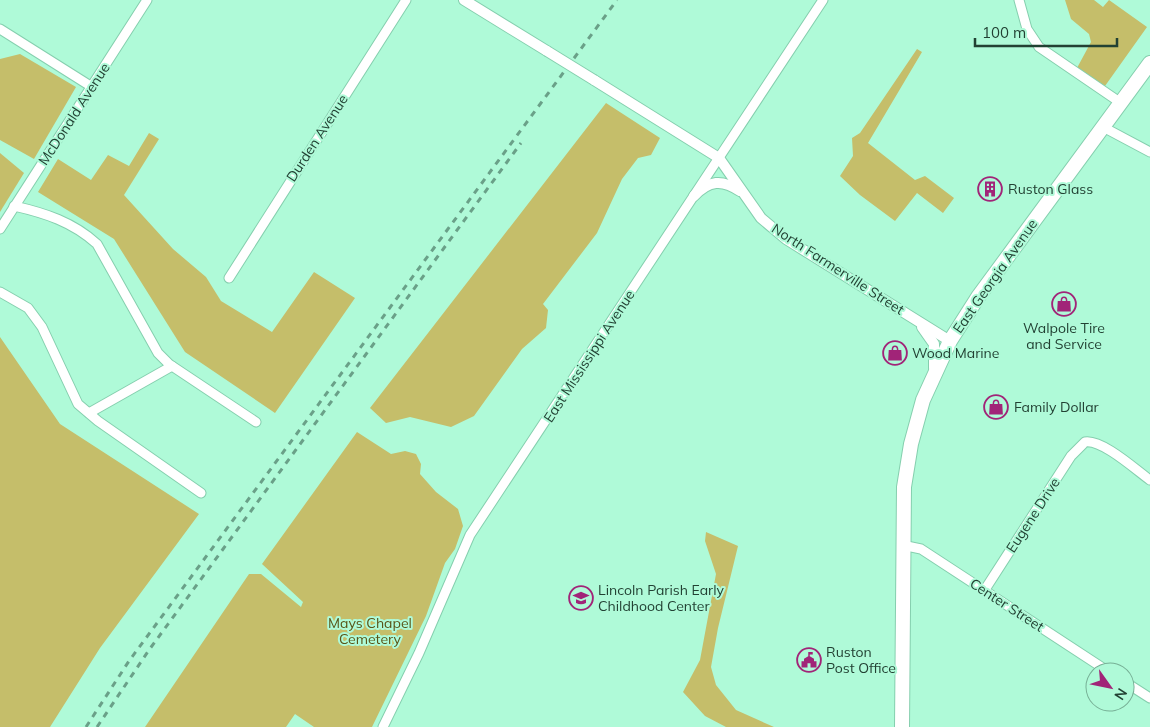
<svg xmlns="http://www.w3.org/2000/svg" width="1150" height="727" viewBox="0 0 1150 727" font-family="Mulish,sans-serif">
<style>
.green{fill:#c5be6a}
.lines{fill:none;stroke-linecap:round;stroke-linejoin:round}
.minor-casing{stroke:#85cfae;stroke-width:11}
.tertiary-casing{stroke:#85cfae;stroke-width:12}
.primary-casing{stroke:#85cfae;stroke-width:16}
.minor{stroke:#fff;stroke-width:9}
.tertiary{stroke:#fff;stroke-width:10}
.primary{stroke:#fff;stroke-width:14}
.rail{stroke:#6aa088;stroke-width:3;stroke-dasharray:6 6;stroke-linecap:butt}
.tertiary-bridge-casing{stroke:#85cfae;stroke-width:12;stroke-linecap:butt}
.tertiary-bridge{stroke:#fff;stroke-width:10}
.labels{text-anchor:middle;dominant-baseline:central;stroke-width:4;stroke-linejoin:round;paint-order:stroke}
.street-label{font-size:14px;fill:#224133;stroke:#affad8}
.poi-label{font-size:14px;fill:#224133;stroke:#affad8;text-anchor:start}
.park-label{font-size:14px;fill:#595417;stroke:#affad8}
</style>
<rect width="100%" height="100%" fill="#affad8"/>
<g class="green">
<polygon points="1065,0 1094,0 1103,7 1109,0 1147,27 1105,86 1077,68 1091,42 1089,34 1071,19"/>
<polygon points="917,49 922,52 868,143 915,180 925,176 954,198 943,213 917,193 895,221 860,195 840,176 853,156 852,138 860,133"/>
<polygon points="20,54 76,87 34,159 0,140 0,59"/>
<polygon points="606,103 660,138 651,155 638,158 622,179 597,233 543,304 548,310 546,328 522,349 474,416 451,427 410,417 386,423 370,408"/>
<polygon points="149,133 159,139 124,195 173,249 206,277 221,301 272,332 314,272 355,298 275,413 185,352 114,239 38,192 58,159 91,180 108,155 129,166"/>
<polygon points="0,153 24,173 0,212"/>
<polygon points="0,337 60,424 199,514 100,648 50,727 0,727"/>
<polygon points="357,432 391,454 405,451 416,454 421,464 420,474 436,492 458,509 463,526 455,549 445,563 426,616 372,727 314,727 295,714 286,727 145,727 249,574 261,574 301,607 303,602 262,564"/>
<polygon points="706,532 738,546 718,628 711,667 716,685 736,710 774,727 726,727 705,716 683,692 700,660 716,574 705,541"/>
</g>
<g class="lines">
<g class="minor-casing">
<g id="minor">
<polyline points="1019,0 1027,29 1039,47 1121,103"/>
<polyline points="0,29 92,87"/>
<polyline points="1103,127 1150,152"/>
<path d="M14,206c31,7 59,16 83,38l61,109 11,11 87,58"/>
<polyline points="0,229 147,0"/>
<polyline points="229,278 406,0"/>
<polyline points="0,292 28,308 42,327 78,404 98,421 201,493"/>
<polyline points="89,413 172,366"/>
<polyline points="902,545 921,549 1109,672"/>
<path d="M984,591l87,-135 14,-14c17,-3 51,28 65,38"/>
<polyline points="1125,682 1150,698"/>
<polyline points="383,727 419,653 470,535 823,0"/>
</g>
</g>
<g class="tertiary-casing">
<g id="tertiary">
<polyline points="464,0 547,51"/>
<polyline points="594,80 719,158 761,218 786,239 950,341"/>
<path d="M694,196c15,-16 28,-17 46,-5"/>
<polyline points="922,327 934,344 934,368"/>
</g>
</g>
<g class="primary-casing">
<polyline id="primary" points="902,727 904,487 911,444 923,400 950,341 978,297 1150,63"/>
</g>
<use href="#minor" class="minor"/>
<use href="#tertiary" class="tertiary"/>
<use href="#primary" class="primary"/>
<g class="rail">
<polyline points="86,727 129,661 617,0"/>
<polyline points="97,727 149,650 521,143"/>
</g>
<g class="tertiary-bridge-casing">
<polyline id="tertiary-bridge" points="547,51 594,80"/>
</g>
<use href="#tertiary-bridge" class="tertiary-bridge"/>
</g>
<defs>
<g id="building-ring" transform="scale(1.25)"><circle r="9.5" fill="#affad8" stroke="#a12478" stroke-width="1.5"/><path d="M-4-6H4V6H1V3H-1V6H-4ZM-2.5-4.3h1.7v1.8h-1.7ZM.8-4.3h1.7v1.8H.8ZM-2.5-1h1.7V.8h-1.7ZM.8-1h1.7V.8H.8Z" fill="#a12478"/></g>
<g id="shop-ring" transform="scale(1.25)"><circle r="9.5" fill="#affad8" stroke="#a12478" stroke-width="1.5"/><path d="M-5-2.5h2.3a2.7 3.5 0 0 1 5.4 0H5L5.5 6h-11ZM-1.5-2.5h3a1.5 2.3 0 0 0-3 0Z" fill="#a12478"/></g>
<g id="school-ring" transform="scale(1.25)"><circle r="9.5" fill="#affad8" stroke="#a12478" stroke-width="1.5"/><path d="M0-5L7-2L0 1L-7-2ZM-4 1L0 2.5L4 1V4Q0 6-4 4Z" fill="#a12478"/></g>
<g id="civic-ring" transform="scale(1.25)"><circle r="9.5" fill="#affad8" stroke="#a12478" stroke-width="1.5"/><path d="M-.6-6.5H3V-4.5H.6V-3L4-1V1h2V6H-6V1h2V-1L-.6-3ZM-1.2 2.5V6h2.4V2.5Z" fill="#a12478"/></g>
</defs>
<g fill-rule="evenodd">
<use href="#building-ring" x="990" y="189"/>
<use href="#shop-ring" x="1064" y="304"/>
<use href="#shop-ring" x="895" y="353"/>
<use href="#shop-ring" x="996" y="407"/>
<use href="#school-ring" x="581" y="598"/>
<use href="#civic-ring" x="809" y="660"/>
</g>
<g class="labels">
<g class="street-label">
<text transform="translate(74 114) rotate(-57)">McDonald Avenue</text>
<text transform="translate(317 138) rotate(-57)">Durden Avenue</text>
<text transform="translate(838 269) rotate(33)">North Farmerville Street</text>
<text transform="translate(995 276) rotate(-55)">East Georgia Avenue</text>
<text transform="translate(589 356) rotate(-57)">East Mississippi Avenue</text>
<text transform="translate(1033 515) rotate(-57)">Eugene Drive</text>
<text transform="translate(1007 605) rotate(33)">Center Street</text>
</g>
<g class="poi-label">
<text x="1008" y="189">Ruston Glass</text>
<text x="1064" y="328" text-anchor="middle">Walpole Tire<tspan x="1064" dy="16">and Service</tspan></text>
<text x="912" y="353">Wood Marine</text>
<text x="1014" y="407">Family Dollar</text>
<text x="598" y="590">Lincoln Parish Early<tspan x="598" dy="16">Childhood Center</tspan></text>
<text x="826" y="652">Ruston<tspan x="826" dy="16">Post Office</tspan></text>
</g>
<g class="park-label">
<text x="370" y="623">Mays Chapel<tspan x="370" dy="16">Cemetery</tspan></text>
</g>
</g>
<g transform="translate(1110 687) rotate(123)"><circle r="24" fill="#affad8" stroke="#77b096"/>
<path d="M0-4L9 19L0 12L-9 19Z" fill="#a12478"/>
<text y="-8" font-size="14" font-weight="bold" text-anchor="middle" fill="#224133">N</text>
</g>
<path d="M975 38v8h142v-8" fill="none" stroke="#224133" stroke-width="2.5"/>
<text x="982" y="38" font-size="15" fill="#224133" stroke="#affad8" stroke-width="4" paint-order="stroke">100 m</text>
</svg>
